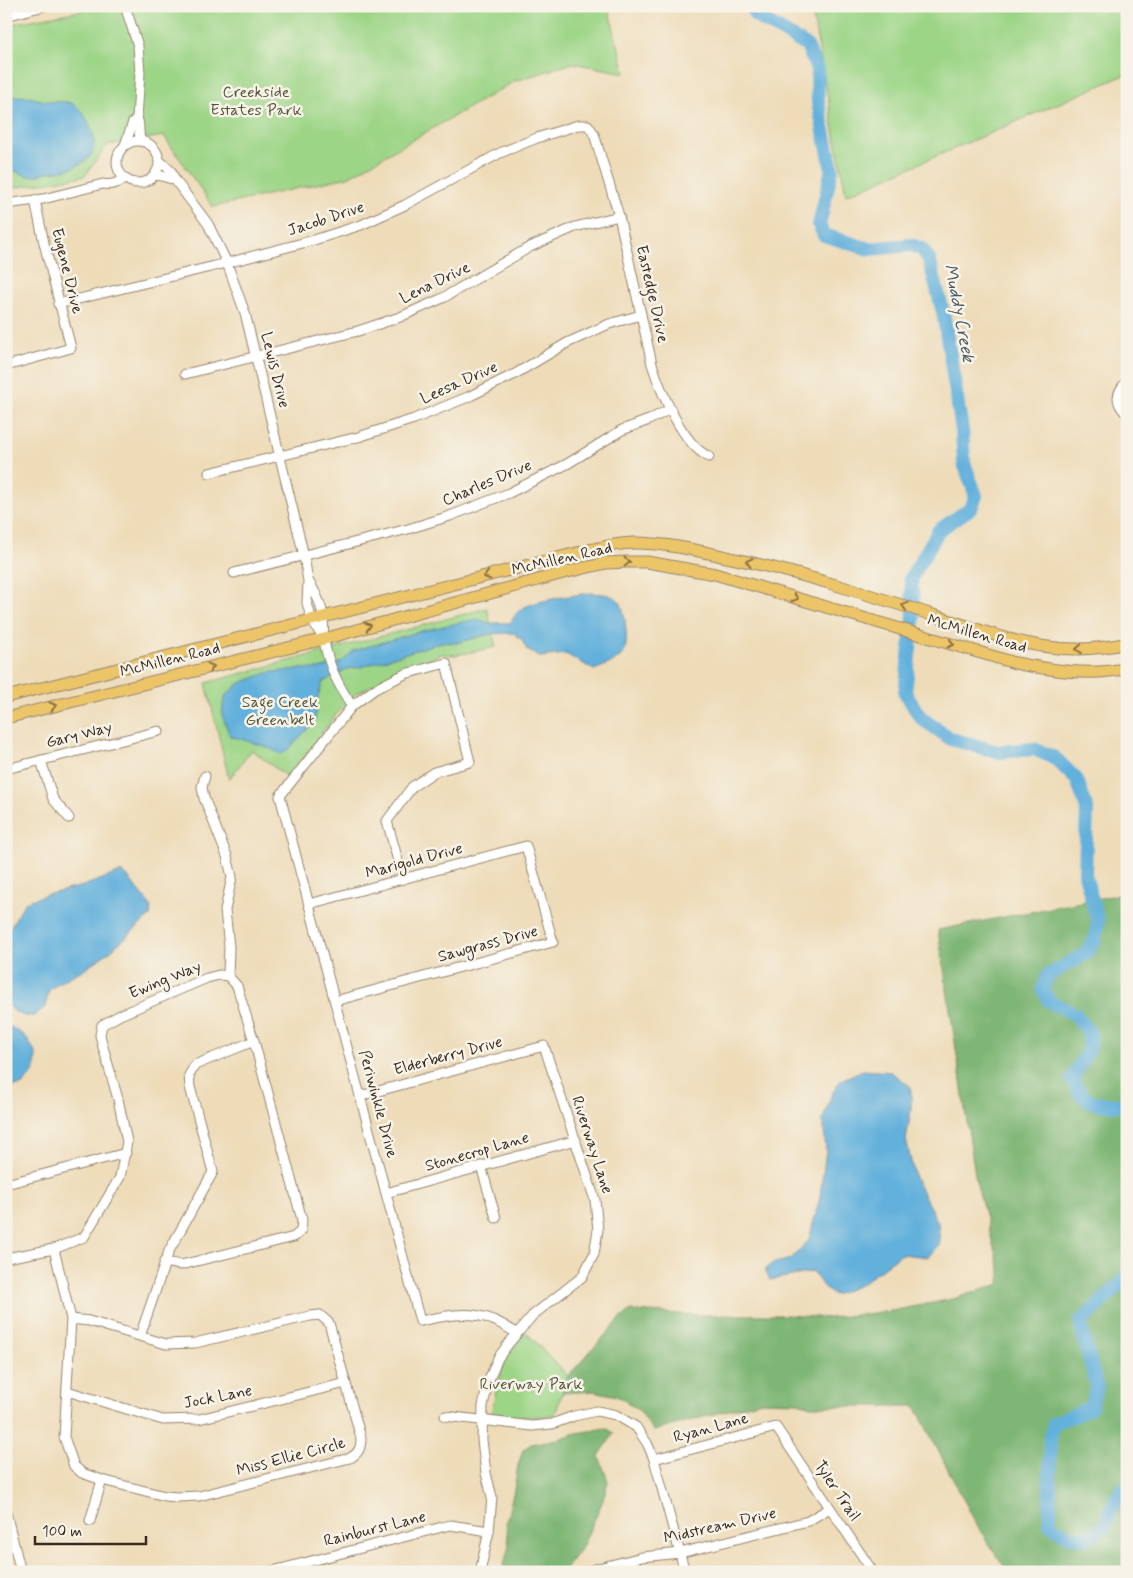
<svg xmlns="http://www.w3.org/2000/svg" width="1133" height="1578" viewBox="0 0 1133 1578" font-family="Mynerve,sans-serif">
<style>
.green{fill:#9dd587;stroke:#6c8052}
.forest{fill:#7eb674;stroke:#5c7049}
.water{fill:#62b0dc;stroke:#4e6d7d}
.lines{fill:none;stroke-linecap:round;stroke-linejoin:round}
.river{stroke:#62b0dc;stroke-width:14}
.minor-casing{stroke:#94836c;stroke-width:11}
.major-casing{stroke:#94836c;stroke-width:13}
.minor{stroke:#fff;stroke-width:9}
.major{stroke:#edc569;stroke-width:11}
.oneway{stroke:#8b7040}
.labels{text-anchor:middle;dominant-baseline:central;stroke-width:5;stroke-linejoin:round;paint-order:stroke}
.park-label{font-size:16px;fill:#545538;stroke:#f7f3e8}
.street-label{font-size:16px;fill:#3b2a1e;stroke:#f7f3e8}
.water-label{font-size:18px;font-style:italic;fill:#495960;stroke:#f7f3e8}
</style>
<rect width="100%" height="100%" fill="#f7f3e8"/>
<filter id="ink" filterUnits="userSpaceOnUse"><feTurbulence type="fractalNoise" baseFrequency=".02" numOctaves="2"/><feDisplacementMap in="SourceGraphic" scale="10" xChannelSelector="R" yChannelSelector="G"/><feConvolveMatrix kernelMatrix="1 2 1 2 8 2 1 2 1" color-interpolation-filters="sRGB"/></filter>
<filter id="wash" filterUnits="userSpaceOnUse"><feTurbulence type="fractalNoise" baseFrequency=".0096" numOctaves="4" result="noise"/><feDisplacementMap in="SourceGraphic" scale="20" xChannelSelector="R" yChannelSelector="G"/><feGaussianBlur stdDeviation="1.12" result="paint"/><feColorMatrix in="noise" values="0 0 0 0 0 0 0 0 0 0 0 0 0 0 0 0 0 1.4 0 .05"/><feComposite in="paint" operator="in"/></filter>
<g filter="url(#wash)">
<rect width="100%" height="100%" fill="#eedcb9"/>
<g class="green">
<polygon points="106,6 608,6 625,73 573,63 515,81 348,177 213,207 164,136 107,145 85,176 6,189 6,25"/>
<polygon points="811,6 1127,6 1127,74 846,195"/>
<polygon points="487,608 496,647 456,655 441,654 409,667 355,694 334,717 288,778 252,750 229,779 206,683"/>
<path d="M526,1332l42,44 -13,38c-21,6 -42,2 -64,0l8,-36 8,-24z"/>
</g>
<g class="forest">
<polygon points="1127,893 1127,1572 1008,1572 979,1529 915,1406 811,1406 798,1402 761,1401 653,1431 640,1411 617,1396 594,1391 562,1393 568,1376 620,1319 631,1311 697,1315 785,1315 830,1318 891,1311 953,1299 1000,1284 1000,1270 976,1181 938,930"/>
<polygon points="606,1428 614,1433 599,1456 608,1481 603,1500 583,1545 563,1572 502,1572 509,1546 506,1522 514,1490 518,1465 523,1450 531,1444 558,1439 577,1433"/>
</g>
<g class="water">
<path d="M16,96c11,0 20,3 30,5 11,2 20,-2 30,5 8,7 13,16 16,26 10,30 -19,38 -44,40 -5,1 -10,4 -15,4 -10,1 -19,-6 -27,-12v-66z"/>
<path d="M591,593c9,1 22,0 29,9 5,8 9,42 4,50 -6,10 -21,14 -30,18l-28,-16 -26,3 -13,-7 -5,-10 -8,-7 -24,1 -34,9 -14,-1 -81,25 -14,2 -24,13 -5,15 -3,24 -26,28 -8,5 -17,-8 -34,-10 -8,-21 2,-18 16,-14 27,-10 30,-4h22l23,-7 11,-11 68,-20 56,-12 12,4h21c3,-4 6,-10 10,-13 10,-9 55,-15 71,-17z"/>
<polygon points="121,872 127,876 151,906 150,916 110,951 88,967 60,982 49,990 45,1007 34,1016 24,1016 14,1011 6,1003 6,935 25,902 45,895 83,886"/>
<polygon points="6,1024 25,1036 36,1053 35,1070 23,1085 6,1088"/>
<polygon points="863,1070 891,1072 911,1087 911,1110 906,1140 915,1178 938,1223 940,1243 928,1257 901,1254 860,1285 835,1295 825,1289 813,1272 770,1280 765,1270 771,1264 791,1259 809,1240 820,1197 826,1150 823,1119 832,1094 841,1080"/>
</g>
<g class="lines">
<g class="river">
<polyline points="751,6 756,16 807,46 817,69 818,103 832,169 819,225 824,235 869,249 911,245 922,249 929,259 943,312 962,430 964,463 976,496 971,508 939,530 911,578 913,604"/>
<path d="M914,613l-9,80 16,25 30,21 47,13 36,-3 21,9 22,22 10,29 -2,65 13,48 -3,18 -10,14 -38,22 -4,14 6,11 27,14 14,19 -1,15 -17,30c12,29 28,25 55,26"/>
<polyline points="1127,1277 1080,1323 1097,1387 1090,1408 1054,1423 1050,1436 1050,1524 1064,1534 1084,1539 1105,1526 1115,1500 1124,1488 1127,1488"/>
</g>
</g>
</g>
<g filter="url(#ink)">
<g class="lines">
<g class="minor-casing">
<g id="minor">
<path d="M125,6l13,40 2,27 -3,45c4,7 0,15 4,23"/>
<polyline points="6,16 44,6"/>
<circle cx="138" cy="162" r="21"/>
<polyline points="125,145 133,122 137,118"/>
<polyline points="159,160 171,171 175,180 208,224 227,263 245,313 304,556 308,581 307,603 312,621 324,639"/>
<polyline points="155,175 162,176 175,180"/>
<path d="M6,204l37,-5 60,-15c8,2 15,-1 22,-5"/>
<path d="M58,304l169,-41 87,-23 47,-15 44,-20 95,-52 37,-15 41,-13h10l6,9 25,82 33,148c9,28 30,80 57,93"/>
<polyline points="6,366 71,348 44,243 35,200"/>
<polyline points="185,374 358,331 400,317 443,298 530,247 575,227 619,216"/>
<path d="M1127,381c-11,12 -13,21 0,33"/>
<polyline points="209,473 358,437 414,419 468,397 515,374 567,343 609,324 641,315"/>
<polyline points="234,573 408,529 450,516 509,493 567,464 622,430 649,420 670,409"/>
<path d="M309,582c7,11 13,22 14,36 1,8 0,16 1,23 5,26 14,44 28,65"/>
<polyline points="41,760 53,799 69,818"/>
<polyline points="6,769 159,731"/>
<polyline points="205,776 202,787 204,798 227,856 232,877 225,910 229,947 228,976"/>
<path d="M403,879l-16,-58 25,-34 22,-15 36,-10 -24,-99 -41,11 -30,15 -23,17 -72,90 140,525c24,-5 49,-11 73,-1 8,3 16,9 24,13"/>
<polyline points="309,904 526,846 553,942 335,1001"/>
<polyline points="360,1096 544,1046 595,1200 598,1230 594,1254 582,1277 533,1315 509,1343 498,1358 488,1382 483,1406 482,1440 486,1473 492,1497 489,1531 480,1572"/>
<polyline points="481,1166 496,1218"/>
<polyline points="6,1184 126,1153"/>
<polyline points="386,1193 576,1140"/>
<path d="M54,1249l17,70 -7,118 10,29 8,7 20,7 63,16 13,1 21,-1 151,-38c9,-5 11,-10 11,-20l-32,-115 -9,-8 -10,1 -115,27 -29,1 -77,-23 -18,-2"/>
<polyline points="6,1258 54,1249 84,1237 120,1177 127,1142 118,1099 103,1047 100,1035 102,1025 120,1015 207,978 219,975 228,976 237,986 254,1041 302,1220 301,1231 294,1237 181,1265 164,1262"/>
<polyline points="140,1336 169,1251 213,1172 190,1087 189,1075 195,1065 254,1041"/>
<polyline points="67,1391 163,1420 199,1419 346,1383"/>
<polyline points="445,1416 532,1426 552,1424 574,1416 597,1411 616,1415 636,1427 647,1443 654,1459 685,1572"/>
<polyline points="654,1459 776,1427 873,1572"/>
<polyline points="6,1513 21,1572"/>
<polyline points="90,1521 102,1480"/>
<polyline points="269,1572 450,1525 489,1531"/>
<polyline points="583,1572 642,1557 680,1553 808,1521 830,1508"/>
</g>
</g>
<g class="major-casing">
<g id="major">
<path d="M6,697l575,-145c18,-4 35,-9 53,-9 32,0 66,8 97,15 70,15 139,37 208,59 66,21 117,43 188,26"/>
<path d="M6,718l318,-79 239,-66 43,-10 21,-1h20l68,12 300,89c36,7 76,14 112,5"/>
</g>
</g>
<use href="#minor" class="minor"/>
<use href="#major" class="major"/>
</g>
<defs><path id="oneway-chevron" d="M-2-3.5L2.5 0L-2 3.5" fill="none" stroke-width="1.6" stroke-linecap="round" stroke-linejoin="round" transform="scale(1.25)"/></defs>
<g class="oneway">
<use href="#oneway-chevron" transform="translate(627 562) rotate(-1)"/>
<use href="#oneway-chevron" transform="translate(749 562) rotate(-167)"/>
<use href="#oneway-chevron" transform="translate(487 576) rotate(166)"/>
<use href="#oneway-chevron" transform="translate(795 598) rotate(17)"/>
<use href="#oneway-chevron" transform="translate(905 606) rotate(-162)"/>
<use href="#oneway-chevron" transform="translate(368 626) rotate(-15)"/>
<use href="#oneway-chevron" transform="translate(951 644) rotate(17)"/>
<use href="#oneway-chevron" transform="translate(1079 649) rotate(176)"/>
<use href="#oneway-chevron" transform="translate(211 667) rotate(-14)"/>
<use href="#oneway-chevron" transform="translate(53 706) rotate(-14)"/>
</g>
</g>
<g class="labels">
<g class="park-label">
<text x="256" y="92">Creekside<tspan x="256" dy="18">Estates Park</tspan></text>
<text x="280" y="702">Sage Creek<tspan x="280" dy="18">Greenbelt</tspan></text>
<text x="531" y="1384">Riverway Park</text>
</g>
<g class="street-label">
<text transform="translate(326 219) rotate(-18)">Jacob Drive</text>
<text transform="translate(67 271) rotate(76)">Eugene Drive</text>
<text transform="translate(435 283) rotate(-26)">Lena Drive</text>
<text transform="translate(652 294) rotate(77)">Eastedge Drive</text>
<text transform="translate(275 370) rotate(76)">Lewis Drive</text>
<text transform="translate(459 383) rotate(-24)">Leesa Drive</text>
<text transform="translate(487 483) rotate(-23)">Charles Drive</text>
<text transform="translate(562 559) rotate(-13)">McMillen Road</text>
<text transform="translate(977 634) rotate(16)">McMillen Road</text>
<text transform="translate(170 660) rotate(-14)">McMillen Road</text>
<text transform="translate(79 735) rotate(-14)">Gary Way</text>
<text transform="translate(414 861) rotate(-15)">Marigold Drive</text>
<text transform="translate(488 944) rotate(-15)">Sawgrass Drive</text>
<text transform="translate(165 980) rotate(-22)">Ewing Way</text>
<text transform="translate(448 1056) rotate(-15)">Elderberry Drive</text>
<text transform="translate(378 1104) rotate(75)">Periwinkle Drive</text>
<text transform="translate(592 1145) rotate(72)">Riverway Lane</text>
<text transform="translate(477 1152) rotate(-16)">Stonecrop Lane</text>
<text transform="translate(218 1397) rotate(-11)">Jock Lane</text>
<text transform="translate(711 1428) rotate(-15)">Ryan Lane</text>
<text transform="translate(291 1457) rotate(-15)">Miss Ellie Circle</text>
<text transform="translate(837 1491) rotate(56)">Tyler Trail</text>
<text transform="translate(720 1526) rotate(-13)">Midstream Drive</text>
<text transform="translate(375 1529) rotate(-14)">Rainburst Lane</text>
</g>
<g class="water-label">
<text transform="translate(959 313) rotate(79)">Muddy Creek</text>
</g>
</g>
<rect width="1133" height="1578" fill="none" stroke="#f7f3e8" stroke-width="25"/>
<path d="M35 1536v8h111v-8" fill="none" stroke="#3b2a1e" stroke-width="2.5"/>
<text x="42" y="1536" font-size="15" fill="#3b2a1e" stroke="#f7f3e8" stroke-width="4" paint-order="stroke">100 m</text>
</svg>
